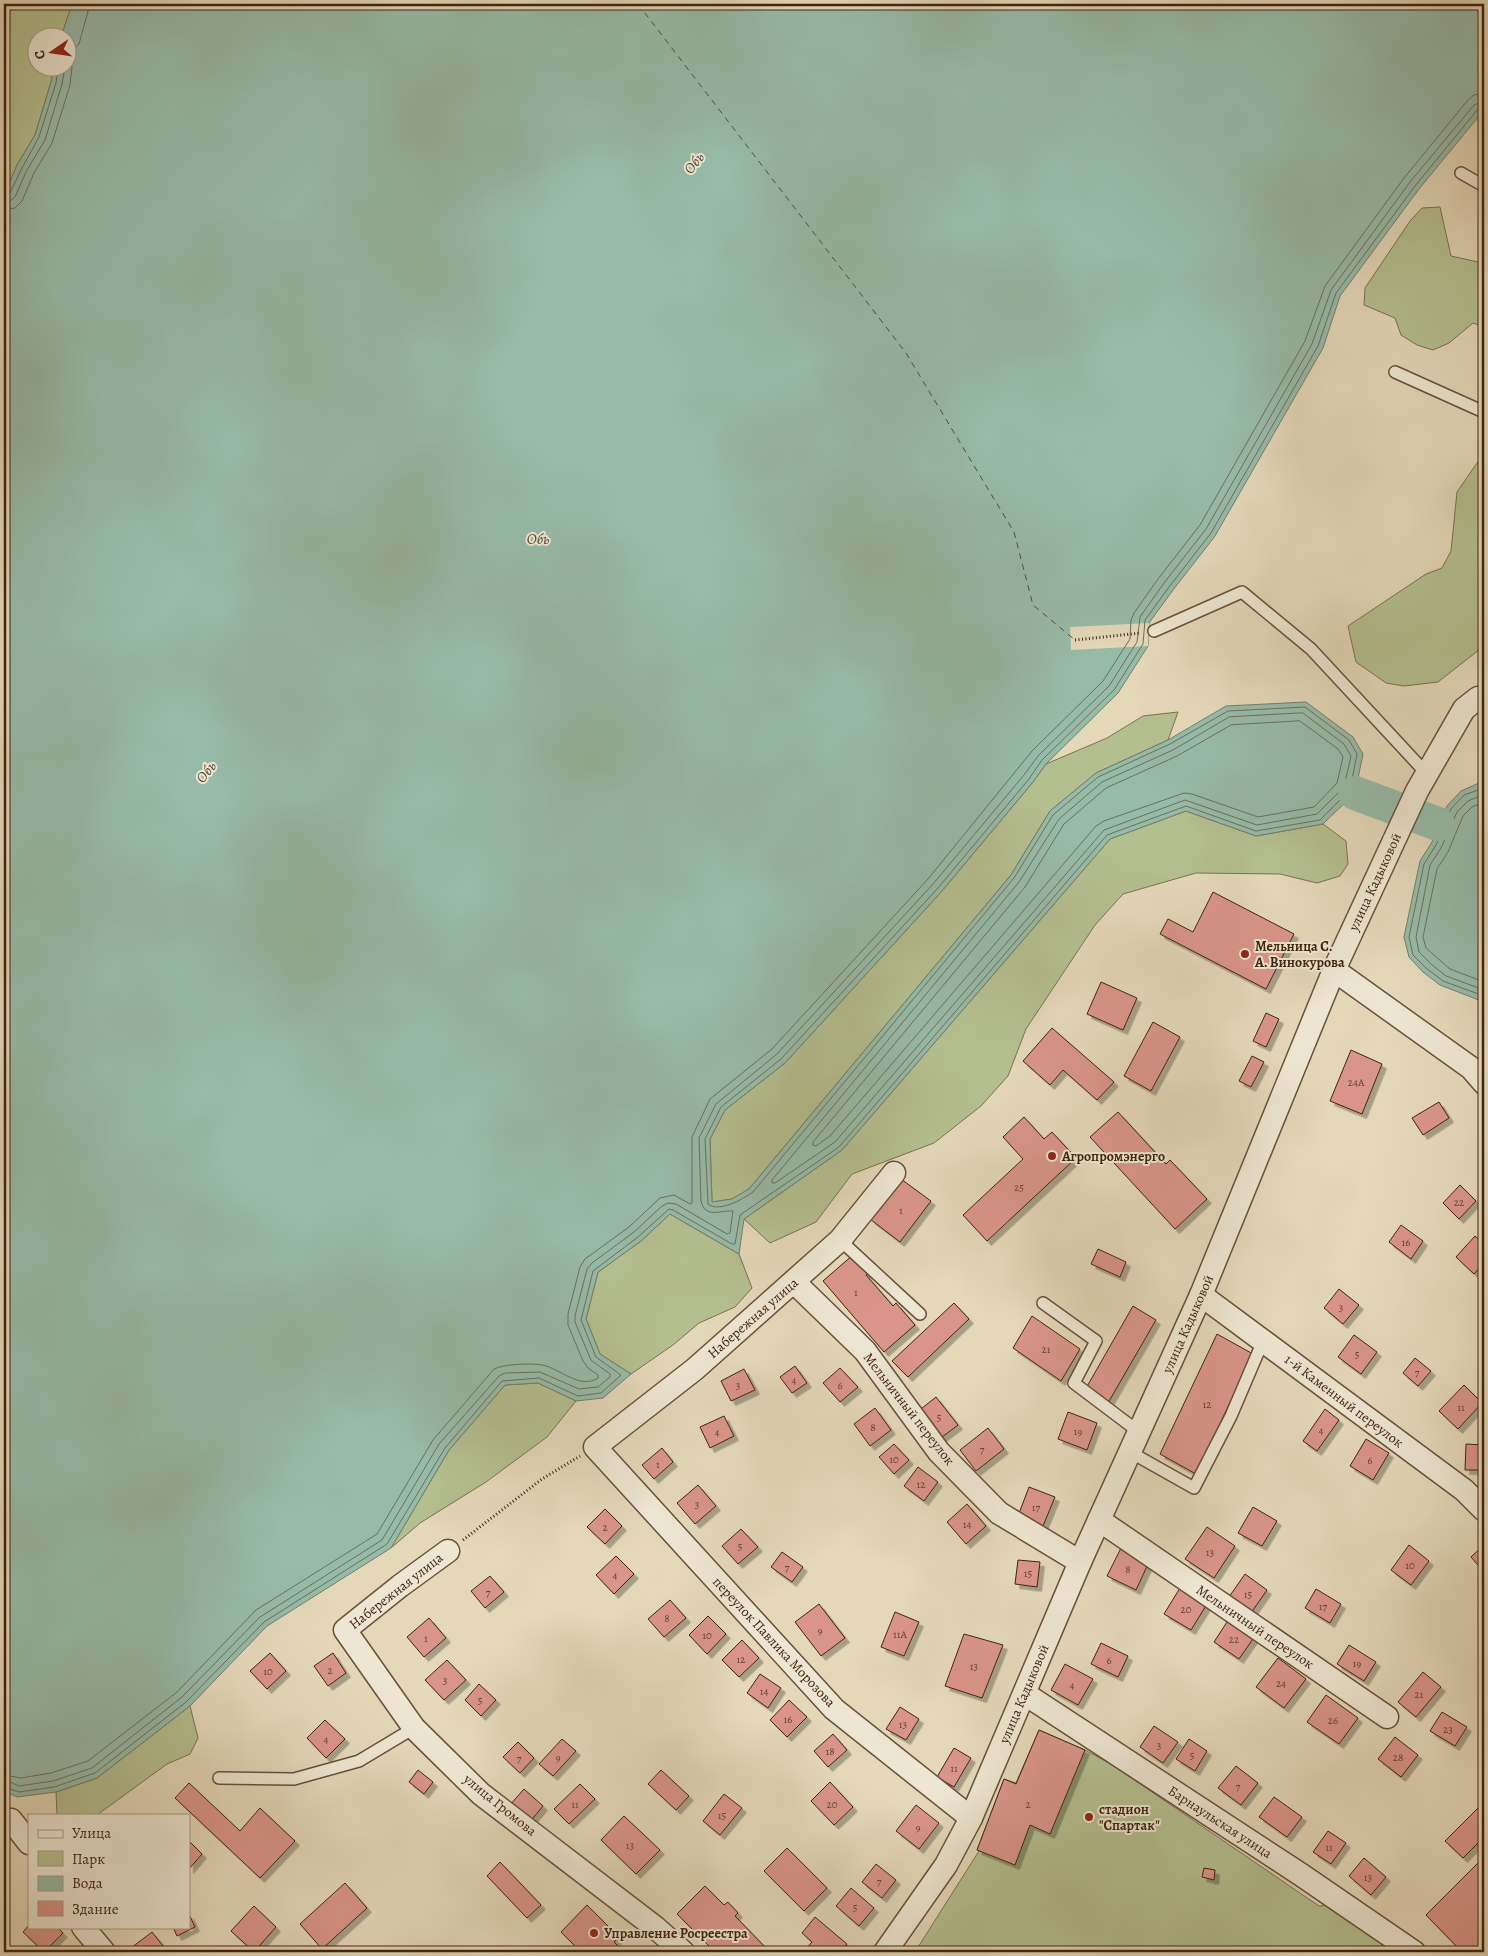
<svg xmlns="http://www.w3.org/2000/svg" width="1488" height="1956" viewBox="0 0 1488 1956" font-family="Alegreya,serif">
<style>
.green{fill:#b4bf90;stroke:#7a7150}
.water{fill:#97bba9;stroke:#747e6b}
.pier{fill:#e4d8b9}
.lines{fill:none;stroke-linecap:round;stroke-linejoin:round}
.shore{stroke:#6c6f5c;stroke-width:1}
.river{stroke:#97bba9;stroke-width:34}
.ferry{stroke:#564936;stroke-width:1;stroke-dasharray:6 5;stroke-linecap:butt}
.building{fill:#d99589;stroke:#40230f;filter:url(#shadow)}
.service-casing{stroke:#69503a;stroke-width:14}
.minor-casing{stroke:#69503a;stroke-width:25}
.path{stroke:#40230f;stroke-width:3;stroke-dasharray:1 2.5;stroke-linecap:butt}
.service{stroke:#ede6d2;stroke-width:11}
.minor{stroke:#ede6d2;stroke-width:22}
.poi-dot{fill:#8f2418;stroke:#ede6d2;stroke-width:2}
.labels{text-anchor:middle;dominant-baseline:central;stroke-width:4;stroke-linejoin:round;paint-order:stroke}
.number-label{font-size:11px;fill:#66402e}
.street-label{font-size:14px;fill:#40230f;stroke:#ede6d2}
.poi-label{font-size:14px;font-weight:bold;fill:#40230f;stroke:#ede6d2;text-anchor:start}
.water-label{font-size:15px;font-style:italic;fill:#564936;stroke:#ede6d2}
</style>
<defs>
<filter id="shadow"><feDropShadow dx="4.5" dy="4.5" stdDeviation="0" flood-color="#0004"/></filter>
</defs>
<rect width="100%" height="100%" fill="#e4d8b9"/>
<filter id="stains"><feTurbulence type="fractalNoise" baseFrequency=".004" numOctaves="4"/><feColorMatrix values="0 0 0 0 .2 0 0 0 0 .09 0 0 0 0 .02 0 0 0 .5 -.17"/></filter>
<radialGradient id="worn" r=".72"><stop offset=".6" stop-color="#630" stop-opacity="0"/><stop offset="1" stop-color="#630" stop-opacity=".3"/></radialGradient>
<g class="green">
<polygon points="4,4 72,4 61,37 38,38 38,68 54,68 51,82 35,135 17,165 4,196"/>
<polygon points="1440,207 1451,256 1483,263 1484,265 1484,327 1473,323 1449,343 1433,350 1417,345 1401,335 1395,318 1364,305 1365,288 1410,221 1422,208"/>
<polygon points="1484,453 1484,646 1438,682 1404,686 1386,683 1356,662 1348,626 1426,574 1442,568 1451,551 1457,492"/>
<polygon points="1178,712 1168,740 1096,773 1050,811 1011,875 749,1189 732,1199 712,1202 710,1139 725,1110 785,1063 942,891 1033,782 1046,764 1107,738 1143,716"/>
<polygon points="1186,811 1256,836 1323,824 1346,841 1348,864 1340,876 1317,883 1280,874 1196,873 1123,894 1095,925 1026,1029 1008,1076 981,1106 934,1143 852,1174 816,1222 770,1243 744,1219 842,1150 1110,839"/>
<polygon points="670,1214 739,1254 752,1288 735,1307 699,1323 673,1345 631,1374 600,1354 586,1319 598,1272 641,1241"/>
<polygon points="538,1383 576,1401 547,1437 486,1482 420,1523 391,1548 449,1450 505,1385"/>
<polygon points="190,1706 198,1738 190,1754 167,1764 97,1815 57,1815 56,1792 97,1778"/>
<polygon points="1039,1730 1085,1750 1111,1764 1319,1906 1331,1905 1382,1939 1387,1952 915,1952 979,1851 977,1850 1004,1779 1016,1783"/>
</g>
<g class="water">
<polygon points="72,4 1484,4 1484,110 1419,189 1340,296 1323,348 1215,536 1173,590 1149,623 1148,646 1118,693 1046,764 1033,782 942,891 785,1063 725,1110 710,1139 712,1202 732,1199 749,1189 1011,875 1050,811 1096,773 1168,740 1226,706 1306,702 1353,737 1363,754 1355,793 1323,824 1256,836 1186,811 1110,839 842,1150 744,1219 739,1254 670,1214 641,1241 598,1272 586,1319 600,1354 631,1374 603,1398 576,1401 538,1383 505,1385 449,1450 391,1548 267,1626 190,1706 97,1778 56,1792 17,1797 8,1793 4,1794 4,196 17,165 35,135 51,82 54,68 68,68 68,38 61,37"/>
<polygon points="1479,783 1484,783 1484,1002 1440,985 1423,972 1409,957 1404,937 1420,861 1432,842 1447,806 1461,791"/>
</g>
<polygon class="pier" points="1149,623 1148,646 1071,650 1070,627"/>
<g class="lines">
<g class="shore">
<polyline points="4,196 10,193 22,168 39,137 56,83 58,68"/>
<polyline points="4,202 10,201 15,197 27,170 45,140 62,84 65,68"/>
<polyline points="4,210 15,208 22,201 34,173 52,143 70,85 72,67 68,55 79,44 90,4"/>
<polygon points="1303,713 1344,744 1351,756 1344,787 1317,814 1257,825 1185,800 1104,830 835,1142 775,1183 772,1183 772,1180 1019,882 1059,819 1102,782 1173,750 1229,717"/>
<polygon points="1300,721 1338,749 1343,757 1337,783 1314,807 1258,817 1192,794 1184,793 1104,821 1096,826 830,1136 816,1146 813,1145 813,1142 1025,887 1064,824 1106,788 1177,756 1231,725"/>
<polyline points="1484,788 1464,795 1451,809 1436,845 1424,864 1409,937 1413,955 1426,968 1443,981 1484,996"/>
<polyline points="1484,794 1468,801 1457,812 1441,848 1430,865 1416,937 1419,952 1431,964 1446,976 1484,990"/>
<polyline points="1484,802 1472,807 1463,816 1448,852 1437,869 1423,937 1426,948 1450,969 1484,982"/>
<path d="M4,1775l17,3 30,-5 37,-12 89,-69 79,-82 121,-76 56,-94 61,-71c10,-5 37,-6 48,-4 18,3 37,25 56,13v-3l-10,-7 -5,-7 -15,-36v-11l12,-47 5,-8 44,-32 31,-29 14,-3 16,9 2,-1v-66l18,-38 62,-50 156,-170 104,-128 71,-70 27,-42 1,-19 3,-7 24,-34 42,-54 105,-184 20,-55 79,-108 64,-78 6,-5 10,-2"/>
<path d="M4,1782h6l9,4 34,-5 39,-13 90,-71 78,-80 122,-77 57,-96 60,-68 6,-3 35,-1 39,17 19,-2 12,-10v-3l-19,-14 -16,-38v-6l12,-47 5,-6 42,-31 28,-26 6,-3 8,1 51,30 3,-1 3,-22c-12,-1 -28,8 -32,-10l-2,-63 17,-34 61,-50 156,-170 91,-109 14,-19 71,-70 28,-44 3,-25 24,-34 42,-54 106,-185 19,-54 79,-108 64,-77 10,-4"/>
<path d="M4,1789h6l9,3 35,-5 41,-14 91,-71 78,-80 123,-78 58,-96 57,-67 37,-3 39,18 23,-3 20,-18 -25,-18 -15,-37 12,-49 45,-34 31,-28 4,1 59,34h3l5,-29 99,-68 268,-312 79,-29 70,25 64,-11 30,-30 7,-36 -8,-14 -44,-33 -77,4 -58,33 -72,33 -45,38 -39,63 -261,314c-10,7 -34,21 -45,12l-3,-65 16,-32 60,-48 157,-171 91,-109 13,-19 72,-70 29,-46 2,-24 24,-33 42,-54 107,-187 18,-53 79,-107 63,-77 6,-2"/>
</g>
<polyline class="river" points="1355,793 1438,824"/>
<polyline class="ferry" points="638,4 906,353 1014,532 1033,605 1075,640"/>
</g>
<g class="building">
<polygon points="1213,892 1294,934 1266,989 1160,934 1168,919 1193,932"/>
<polygon points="1101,982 1137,998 1123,1030 1087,1014"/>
<polygon points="1266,1013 1279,1019 1266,1047 1253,1041"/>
<polygon points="1153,1022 1180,1037 1151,1091 1124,1076"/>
<polygon points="1052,1028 1114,1082 1097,1100 1063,1070 1050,1085 1023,1061"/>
<polygon points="1351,1050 1382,1064 1362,1114 1330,1101"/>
<polygon points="1252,1056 1264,1062 1251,1087 1239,1081"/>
<polygon points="1439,1102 1449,1118 1423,1135 1412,1118"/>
<polygon points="1118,1112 1166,1164 1170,1160 1207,1199 1175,1229 1090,1137"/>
<polygon points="1024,1117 1044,1139 1052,1132 1076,1158 987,1241 963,1215 1023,1159 1003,1137"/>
<polygon points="901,1179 931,1201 900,1242 870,1219"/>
<polygon points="1460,1185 1476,1201 1459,1219 1443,1203"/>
<polygon points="1401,1225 1423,1241 1411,1259 1389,1242"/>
<polygon points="1475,1236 1484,1244 1484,1263 1474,1274 1456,1257"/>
<polygon points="1098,1249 1126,1262 1120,1277 1091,1264"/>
<polygon points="854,1254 870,1272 866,1275 893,1306 896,1303 915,1325 884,1352 823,1281"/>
<polygon points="1339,1289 1359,1305 1343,1324 1324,1308"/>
<polygon points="954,1303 969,1319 908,1377 892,1361"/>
<polygon points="1133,1306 1156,1320 1108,1403 1085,1390"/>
<polygon points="1032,1316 1080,1349 1061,1381 1013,1348"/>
<polygon points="1217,1334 1253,1354 1196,1474 1160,1454"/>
<polygon points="1354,1335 1377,1352 1361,1374 1338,1357"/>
<polygon points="1415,1358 1431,1371 1418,1386 1403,1373"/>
<polygon points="795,1366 807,1383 792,1393 780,1377"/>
<polygon points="840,1368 858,1387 840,1402 823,1383"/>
<polygon points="744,1369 755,1390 731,1401 721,1381"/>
<polygon points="1464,1385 1482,1403 1458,1429 1439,1411"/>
<polygon points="936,1397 958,1425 942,1437 921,1409"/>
<polygon points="875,1408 891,1430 870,1446 854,1424"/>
<polygon points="1325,1409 1339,1420 1317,1451 1303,1441"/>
<polygon points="1068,1412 1097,1423 1087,1450 1058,1439"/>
<polygon points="724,1416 734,1436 710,1448 700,1427"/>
<polygon points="988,1428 1004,1449 976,1471 960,1450"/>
<polygon points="1366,1439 1389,1453 1373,1480 1350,1466"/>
<polygon points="894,1444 909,1460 894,1474 879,1457"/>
<polygon points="1466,1444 1484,1445 1484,1470 1465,1470"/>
<polygon points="662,1448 673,1462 654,1479 642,1465"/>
<polygon points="918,1467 938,1482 924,1501 904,1486"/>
<polygon points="698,1485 716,1506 695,1524 677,1503"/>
<polygon points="1029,1487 1055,1497 1043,1526 1018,1516"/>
<polygon points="967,1504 986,1526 966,1544 947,1522"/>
<polygon points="1253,1507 1277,1521 1262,1546 1238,1533"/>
<polygon points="605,1509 622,1526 605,1544 587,1527"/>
<polygon points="1207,1527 1235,1546 1214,1578 1185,1559"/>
<polygon points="741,1529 758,1547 738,1564 722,1546"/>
<polygon points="1409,1545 1429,1561 1411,1585 1391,1570"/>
<polygon points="1484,1545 1484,1572 1471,1557"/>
<polygon points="1121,1548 1149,1562 1136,1590 1107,1576"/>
<polygon points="782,1552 803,1567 792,1582 771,1567"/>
<polygon points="616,1556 634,1574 614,1594 596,1575"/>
<polygon points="1018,1560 1040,1562 1037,1587 1015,1584"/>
<polygon points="1245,1574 1267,1590 1251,1613 1229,1597"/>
<polygon points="490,1576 504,1592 485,1608 471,1591"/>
<polygon points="1180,1588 1207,1604 1191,1630 1164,1614"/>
<polygon points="1316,1589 1341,1604 1330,1623 1305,1608"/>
<polygon points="670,1600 686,1618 664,1637 648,1619"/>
<polygon points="819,1604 845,1638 821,1656 795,1622"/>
<polygon points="895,1612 919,1622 904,1656 881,1647"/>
<polygon points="708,1616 726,1634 707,1654 689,1635"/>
<polygon points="429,1618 446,1638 424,1657 407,1637"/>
<polygon points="1229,1619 1255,1636 1239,1659 1214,1642"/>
<polygon points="964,1634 1003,1645 982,1698 945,1686"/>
<polygon points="742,1640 759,1658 739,1677 722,1660"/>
<polygon points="1101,1643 1128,1656 1118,1677 1091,1664"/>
<polygon points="1349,1645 1376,1662 1364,1681 1337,1664"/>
<polygon points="270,1653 286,1671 267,1689 250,1671"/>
<polygon points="333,1653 346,1673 328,1686 314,1666"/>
<polygon points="1278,1658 1306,1679 1284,1708 1256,1687"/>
<polygon points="447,1660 466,1680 444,1700 425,1680"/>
<polygon points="1065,1664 1093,1679 1078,1705 1051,1690"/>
<polygon points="1423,1672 1441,1687 1416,1717 1398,1702"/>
<polygon points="760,1674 781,1688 768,1708 747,1693"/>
<polygon points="479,1684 496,1700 481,1716 465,1700"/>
<polygon points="1326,1695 1358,1718 1339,1744 1307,1722"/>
<polygon points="789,1700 807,1717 787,1737 770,1720"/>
<polygon points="900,1707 919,1719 906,1740 886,1729"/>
<polygon points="1442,1712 1467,1727 1455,1746 1430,1731"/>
<polygon points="325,1720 345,1739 326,1758 307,1738"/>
<polygon points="1154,1726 1178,1742 1163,1763 1140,1747"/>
<polygon points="1039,1730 1085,1750 1050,1834 1030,1825 1015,1865 977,1850 1004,1779 1016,1784"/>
<polygon points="833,1734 847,1750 828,1767 814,1751"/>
<polygon points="1395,1737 1418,1755 1401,1777 1378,1759"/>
<polygon points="562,1739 576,1751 553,1776 539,1764"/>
<polygon points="1189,1739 1207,1751 1195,1771 1176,1759"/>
<polygon points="518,1742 534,1758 520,1773 503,1757"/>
<polygon points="954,1748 971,1758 954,1787 937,1777"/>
<polygon points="1236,1766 1258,1783 1241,1805 1218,1788"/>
<polygon points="418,1770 433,1782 424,1794 409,1782"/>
<polygon points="661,1770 689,1796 676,1810 648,1784"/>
<polygon points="830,1782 853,1807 834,1825 811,1801"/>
<polygon points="189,1783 240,1831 260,1808 295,1841 260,1878 175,1798"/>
<polygon points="580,1784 595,1799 569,1824 554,1809"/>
<polygon points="524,1789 543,1806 529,1823 509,1806"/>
<polygon points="724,1794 742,1808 720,1835 703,1821"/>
<polygon points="1274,1797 1302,1817 1287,1837 1259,1817"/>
<polygon points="1484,1802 1484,1837 1463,1858 1445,1841"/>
<polygon points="916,1805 939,1823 919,1849 896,1831"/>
<polygon points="624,1816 660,1850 636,1874 601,1840"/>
<polygon points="1328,1831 1346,1843 1331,1864 1313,1852"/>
<polygon points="189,1841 202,1854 189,1869"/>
<polygon points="787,1848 827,1888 804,1911 764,1871"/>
<polygon points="1484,1857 1484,1952 1462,1952 1426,1915"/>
<polygon points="1364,1858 1386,1877 1371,1895 1349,1876"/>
<polygon points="500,1862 541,1905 527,1918 487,1876"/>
<polygon points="876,1864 896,1880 882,1898 862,1882"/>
<polygon points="1204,1868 1215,1870 1214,1880 1202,1877"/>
<polygon points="345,1883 367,1908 322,1949 300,1924"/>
<polygon points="705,1886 724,1905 728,1902 738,1913 735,1916 766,1948 762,1952 715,1952 677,1914"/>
<polygon points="851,1888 874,1908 859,1926 836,1906"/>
<polygon points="587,1905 619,1937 614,1942 624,1952 581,1952 561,1932"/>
<polygon points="254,1906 276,1927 254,1952 231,1931"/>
<polygon points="189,1914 195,1927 177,1936 173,1927 189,1927"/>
<polygon points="815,1917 847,1944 840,1952 803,1952 812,1942 802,1933"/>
<polygon points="29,1925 29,1927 57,1927 63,1933 44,1952 23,1932"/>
<polygon points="152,1932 167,1951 134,1952 131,1948"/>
</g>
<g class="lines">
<g class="service-casing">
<g id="service">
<polyline points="1461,173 1484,186"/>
<polyline points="1395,372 1484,412"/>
<polyline points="1154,631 1242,592 1311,649 1427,774"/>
<polyline points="840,1240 920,1314"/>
<polyline points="1043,1303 1096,1341 1074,1383 1139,1432"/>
<polyline points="1130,1452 1194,1488 1231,1416 1263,1341"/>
<polyline points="219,1778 294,1779 359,1761 414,1728"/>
</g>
</g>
<g class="minor-casing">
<g id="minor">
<polyline points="1334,970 1471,1068 1484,1083"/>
<polyline points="894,1173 840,1240 695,1369 595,1447 834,1709 971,1818"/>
<polyline points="794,1282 865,1351 939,1452 999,1513 1080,1562"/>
<polyline points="1201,1295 1464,1490 1484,1510"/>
<polyline points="1099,1520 1387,1717"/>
<polyline points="448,1551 400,1586 345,1630 414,1728 481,1794 656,1928 683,1952"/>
<polyline points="1025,1694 1300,1874 1414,1952"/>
<polyline points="11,1820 29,1843"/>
<polyline points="83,1927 104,1952"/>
<polyline points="885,1952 946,1865 971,1818 1080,1562 1201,1295 1334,970 1417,791 1464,709 1478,698 1484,702"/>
</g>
</g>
<g class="path">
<polyline points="1075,640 1141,633"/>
<polyline points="463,1540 542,1479 580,1456"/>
</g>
<use href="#service" class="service"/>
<use href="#minor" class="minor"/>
</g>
<g class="poi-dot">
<circle cx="1245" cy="954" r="5"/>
<circle cx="1052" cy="1156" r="5"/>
<circle cx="1089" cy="1817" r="5"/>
<circle cx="594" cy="1933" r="5"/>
</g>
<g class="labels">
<g class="number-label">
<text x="1356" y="1082">24А</text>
<text x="1019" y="1187">25</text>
<text x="1459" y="1202">22</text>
<text x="901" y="1210">1</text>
<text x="1406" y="1242">16</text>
<text x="856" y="1292">1</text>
<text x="1341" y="1307">3</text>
<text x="1046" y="1349">21</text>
<text x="1357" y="1354">5</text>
<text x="1417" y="1372">7</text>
<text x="794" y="1380">4</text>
<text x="738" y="1385">3</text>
<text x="840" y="1385">6</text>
<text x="1207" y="1404">12</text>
<text x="1461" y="1407">11</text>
<text x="939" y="1417">5</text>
<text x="873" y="1427">8</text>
<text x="1321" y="1430">4</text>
<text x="1078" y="1431">19</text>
<text x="717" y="1432">4</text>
<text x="982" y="1449">7</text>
<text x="894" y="1459">10</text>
<text x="1370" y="1460">6</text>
<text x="658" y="1464">1</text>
<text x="921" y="1484">12</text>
<text x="697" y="1504">3</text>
<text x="1036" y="1507">17</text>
<text x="967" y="1524">14</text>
<text x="605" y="1527">2</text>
<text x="740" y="1546">5</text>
<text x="1210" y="1552">13</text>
<text x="1410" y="1565">10</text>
<text x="787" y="1567">7</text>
<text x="1128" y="1569">8</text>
<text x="1028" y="1573">15</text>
<text x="615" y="1575">4</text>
<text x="488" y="1592">7</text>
<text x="1248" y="1594">15</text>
<text x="1323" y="1606">17</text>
<text x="1186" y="1609">20</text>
<text x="667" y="1618">8</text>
<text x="820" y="1630">9</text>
<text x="900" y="1634">11А</text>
<text x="707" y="1635">10</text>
<text x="426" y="1638">1</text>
<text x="1234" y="1639">22</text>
<text x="741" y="1659">12</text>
<text x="1109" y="1660">6</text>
<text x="1357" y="1663">19</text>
<text x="974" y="1666">13</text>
<text x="330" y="1670">2</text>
<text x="268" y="1671">10</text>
<text x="445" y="1680">3</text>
<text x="1281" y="1683">24</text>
<text x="1072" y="1685">4</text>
<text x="764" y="1691">14</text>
<text x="1419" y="1694">21</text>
<text x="480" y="1700">5</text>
<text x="788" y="1719">16</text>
<text x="1333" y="1720">26</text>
<text x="903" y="1724">13</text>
<text x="1448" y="1729">23</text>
<text x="326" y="1739">4</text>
<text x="1159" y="1745">3</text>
<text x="830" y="1751">18</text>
<text x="1192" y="1755">5</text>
<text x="558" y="1757">9</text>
<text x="1398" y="1757">28</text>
<text x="519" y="1758">7</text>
<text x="954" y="1768">11</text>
<text x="1238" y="1786">7</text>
<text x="575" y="1804">11</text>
<text x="832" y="1804">20</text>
<text x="1028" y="1804">2</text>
<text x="722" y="1815">15</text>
<text x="918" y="1827">9</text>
<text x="630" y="1845">13</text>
<text x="1329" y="1847">11</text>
<text x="1368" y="1877">13</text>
<text x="879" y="1881">7</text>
<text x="855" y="1907">5</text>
</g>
<g class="street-label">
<text transform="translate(1375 882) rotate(-65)">улица Кадыковой</text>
<text transform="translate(753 1318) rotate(-41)">Набережная улица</text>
<text transform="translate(1188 1324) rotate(-66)">улица Кадыковой</text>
<text transform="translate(1344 1401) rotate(37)">1-й Каменный переулок</text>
<text transform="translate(909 1409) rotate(52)">Мельничный переулок</text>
<text transform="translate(396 1591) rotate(-38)">Набережная улица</text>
<text transform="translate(1255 1627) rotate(34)">Мельничный переулок</text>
<text transform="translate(774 1642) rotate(47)">переулок Павлика Морозова</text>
<text transform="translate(1024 1694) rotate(-67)">улица Кадыковой</text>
<text transform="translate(500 1805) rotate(39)">улица Громова</text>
<text transform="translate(1220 1822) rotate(33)">Барнаульская улица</text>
</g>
<g class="poi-label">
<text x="1255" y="946">Мельница С.<tspan x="1255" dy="16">А. Винокурова</tspan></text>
<text x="1062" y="1156">Агропромэнерго</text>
<text x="1099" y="1809">стадион<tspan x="1099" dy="16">"Спартак"</tspan></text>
<text x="604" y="1933">Управление Росреестра</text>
</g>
<g class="water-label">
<text transform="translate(694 163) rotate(-51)">Обь</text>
<text x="538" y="539">Обь</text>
<text transform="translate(206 772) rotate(-51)">Обь</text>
</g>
</g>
<rect width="1488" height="1956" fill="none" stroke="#e4d8b9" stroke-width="20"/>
<rect x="5" y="5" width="1478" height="1946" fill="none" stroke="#40230f" stroke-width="2.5"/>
<rect x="10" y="10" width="1468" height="1936" fill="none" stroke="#40230f"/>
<rect x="28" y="1814" width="162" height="115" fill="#ede6d2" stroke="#a89884"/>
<rect x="38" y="1830" width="25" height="8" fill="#ede6d2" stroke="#a89884"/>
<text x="72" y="1838" font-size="15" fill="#40230f">Улица</text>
<rect x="38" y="1851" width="25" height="15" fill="#b4bf90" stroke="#a89884"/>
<text x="72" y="1864" font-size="15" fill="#40230f">Парк</text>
<rect x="38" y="1876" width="25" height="15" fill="#97bba9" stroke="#a89884"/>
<text x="72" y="1888" font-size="15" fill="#40230f">Вода</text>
<rect x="38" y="1901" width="25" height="15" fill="#d99589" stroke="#a89884"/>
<text x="72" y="1914" font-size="15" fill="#40230f">Здание</text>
<g transform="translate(52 52) rotate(257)"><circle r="24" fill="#ede6d2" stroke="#a89884"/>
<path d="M0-4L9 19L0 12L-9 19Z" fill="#8f2418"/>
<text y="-8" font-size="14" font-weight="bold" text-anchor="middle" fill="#40230f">С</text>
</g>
<rect width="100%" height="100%" filter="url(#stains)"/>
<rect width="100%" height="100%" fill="url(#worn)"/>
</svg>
